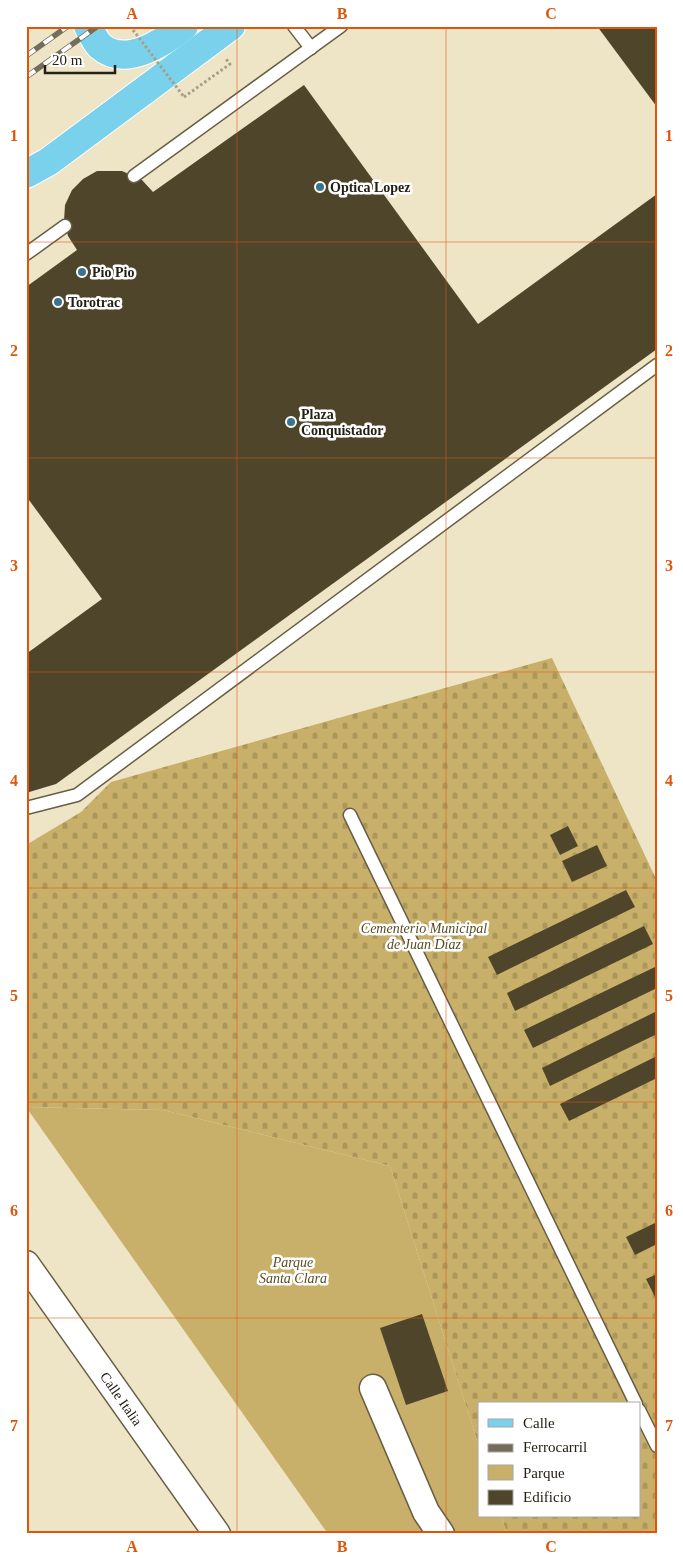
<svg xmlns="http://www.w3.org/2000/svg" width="683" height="1560" viewBox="0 0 683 1560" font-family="Georgia,serif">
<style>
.cemetery{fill:url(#cemetery-stones)}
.green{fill:#c9b06a}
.building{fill:#4e452b}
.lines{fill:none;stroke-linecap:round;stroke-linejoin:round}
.lane-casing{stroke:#685e44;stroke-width:15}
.street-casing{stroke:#685e44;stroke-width:29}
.primary-casing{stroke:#fff;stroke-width:30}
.path{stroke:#a69f87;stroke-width:3;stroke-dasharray:2.5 2.5;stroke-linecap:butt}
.lane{stroke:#fff;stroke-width:12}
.street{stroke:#fff;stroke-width:26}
.primary{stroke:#7ad1eb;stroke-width:28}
.rail-casing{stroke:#746d5b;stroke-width:5.5}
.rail{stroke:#fff;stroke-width:4;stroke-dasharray:11;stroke-linecap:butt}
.path-bridge{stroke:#a69f87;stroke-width:3;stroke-dasharray:2.5 2.5;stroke-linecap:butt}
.grid{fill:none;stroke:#de560c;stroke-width:1;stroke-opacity:0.55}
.poi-dot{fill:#38758b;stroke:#fff;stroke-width:2}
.labels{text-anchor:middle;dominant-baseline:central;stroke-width:5;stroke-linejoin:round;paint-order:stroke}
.poi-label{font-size:14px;font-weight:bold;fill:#242015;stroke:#fff;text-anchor:start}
.park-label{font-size:14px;font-style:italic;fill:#5a4c20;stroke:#fff}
.street-label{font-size:14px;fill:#242015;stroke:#fff}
.neatline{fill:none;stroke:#de560c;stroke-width:2}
.grid-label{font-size:16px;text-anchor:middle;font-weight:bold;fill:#de560c}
</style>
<defs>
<pattern id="cemetery-stones" width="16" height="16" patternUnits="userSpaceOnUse" patternTransform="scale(1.25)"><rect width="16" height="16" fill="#c9b06a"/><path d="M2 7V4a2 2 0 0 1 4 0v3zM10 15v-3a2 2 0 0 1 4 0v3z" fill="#ac975b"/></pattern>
</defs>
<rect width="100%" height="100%" fill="#eee4c6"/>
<polygon class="cemetery" points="552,658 657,881 657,1534 507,1534 501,1516 639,1516 639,1404 479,1404 479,1447 390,1166 163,1110 26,1107 26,845 81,812 111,782"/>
<polygon class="green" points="26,1107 163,1110 390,1166 479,1447 479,1516 501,1516 507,1534 328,1534"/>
<g class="building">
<polygon points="597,26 657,26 657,107"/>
<polygon points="304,85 478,324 657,194 657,349 56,784 26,793 26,654 102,599 26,496 26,287 77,250 68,236 64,221 65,205 72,190 83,179 97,171 122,171 142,180 153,192"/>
<polygon points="568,826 578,846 560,855 550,835"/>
<polygon points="597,845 607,866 572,882 562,861"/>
<polygon points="626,890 635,907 497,975 488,957"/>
<polygon points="644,926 653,944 515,1011 507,993"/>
<polygon points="657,966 657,988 533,1048 524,1030"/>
<polygon points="657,1011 657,1034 550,1086 542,1068"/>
<polygon points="657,1056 657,1078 569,1121 560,1104"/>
<polygon points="657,1222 657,1244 635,1255 626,1237"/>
<polygon points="657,1274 657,1297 655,1297 646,1279"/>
<polygon points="422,1314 448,1391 406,1405 380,1328"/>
</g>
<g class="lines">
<g class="lane-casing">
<g id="lane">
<polyline points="294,26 311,48"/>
<polyline points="134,176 341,26"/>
<polyline points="26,254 65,226"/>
<polyline points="26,808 77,795 657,365"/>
<polyline points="350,815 636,1404"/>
<polyline points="639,1410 657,1446"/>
</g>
</g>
<g class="street-casing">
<g id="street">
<polyline points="26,1264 217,1534"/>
<polyline points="373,1388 426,1512 441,1534"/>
</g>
</g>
<g class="primary-casing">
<g id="primary">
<path d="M88,26c3,6 7,15 12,20 25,22 63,-3 84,-20"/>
<polyline points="26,174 48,162 231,26"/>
</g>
</g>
<polyline class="path" points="184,97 230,64 226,59"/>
<use href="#lane" class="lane"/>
<use href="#street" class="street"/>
<use href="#primary" class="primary"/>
<g class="rail-casing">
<g id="rail">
<polyline points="26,56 68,26"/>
<polyline points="26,77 98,26"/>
</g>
</g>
<use href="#rail" class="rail"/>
<polyline class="path-bridge" points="130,26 184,97"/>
</g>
<path class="grid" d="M237,26v1508M446,26v1508M26,242h631M26,458h631M26,672h631M26,888h631M26,1102h631M26,1318h631"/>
<g class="poi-dot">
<circle cx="320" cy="187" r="5"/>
<circle cx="82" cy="272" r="5"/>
<circle cx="58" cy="302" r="5"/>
<circle cx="291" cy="422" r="5"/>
</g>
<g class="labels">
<g class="poi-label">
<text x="330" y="187">Optica Lopez</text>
<text x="92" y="272">Pio Pio</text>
<text x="68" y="302">Torotrac</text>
<text x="301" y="414">Plaza<tspan x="301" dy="16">Conquistador</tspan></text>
</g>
<g class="park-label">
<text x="424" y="928">Cementerio Municipal<tspan x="424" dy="16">de Juan Díaz</tspan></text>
<text x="293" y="1262">Parque<tspan x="293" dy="16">Santa Clara</tspan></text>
</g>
<g class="street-label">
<text transform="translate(121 1399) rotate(55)">Calle Italia</text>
</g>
</g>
<rect width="683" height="1560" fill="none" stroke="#ffffff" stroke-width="55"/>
<rect x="478" y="1402" width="162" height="115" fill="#ffffff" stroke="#a7a6a1"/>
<rect x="488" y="1419" width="25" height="8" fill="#7ad1eb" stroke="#a7a6a1"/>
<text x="523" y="1428" font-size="15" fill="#242015">Calle</text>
<rect x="488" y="1444" width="25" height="8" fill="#746d5b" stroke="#a7a6a1"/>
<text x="523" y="1452" font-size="15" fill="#242015">Ferrocarril</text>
<rect x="488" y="1465" width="25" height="15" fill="#c9b06a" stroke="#a7a6a1"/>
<text x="523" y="1478" font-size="15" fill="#242015">Parque</text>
<rect x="488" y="1490" width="25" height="15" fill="#4e452b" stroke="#a7a6a1"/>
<text x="523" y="1502" font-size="15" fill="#242015">Edificio</text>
<path d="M45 65v8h70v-8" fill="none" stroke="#242015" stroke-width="2.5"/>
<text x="52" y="65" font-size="15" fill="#242015" stroke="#ffffff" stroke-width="4" paint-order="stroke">20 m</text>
<rect x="28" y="28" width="628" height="1504" class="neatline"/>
<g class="grid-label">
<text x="132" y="19">A</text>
<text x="342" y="19">B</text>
<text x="551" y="19">C</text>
<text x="14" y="141">1</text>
<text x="669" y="141">1</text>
<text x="14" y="356">2</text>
<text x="669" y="356">2</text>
<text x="14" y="571">3</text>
<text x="669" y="571">3</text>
<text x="14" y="786">4</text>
<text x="669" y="786">4</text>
<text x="14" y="1001">5</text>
<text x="669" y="1001">5</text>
<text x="14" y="1216">6</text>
<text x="669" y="1216">6</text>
<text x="14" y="1431">7</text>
<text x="669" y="1431">7</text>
<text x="132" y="1552">A</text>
<text x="342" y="1552">B</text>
<text x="551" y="1552">C</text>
</g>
</svg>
